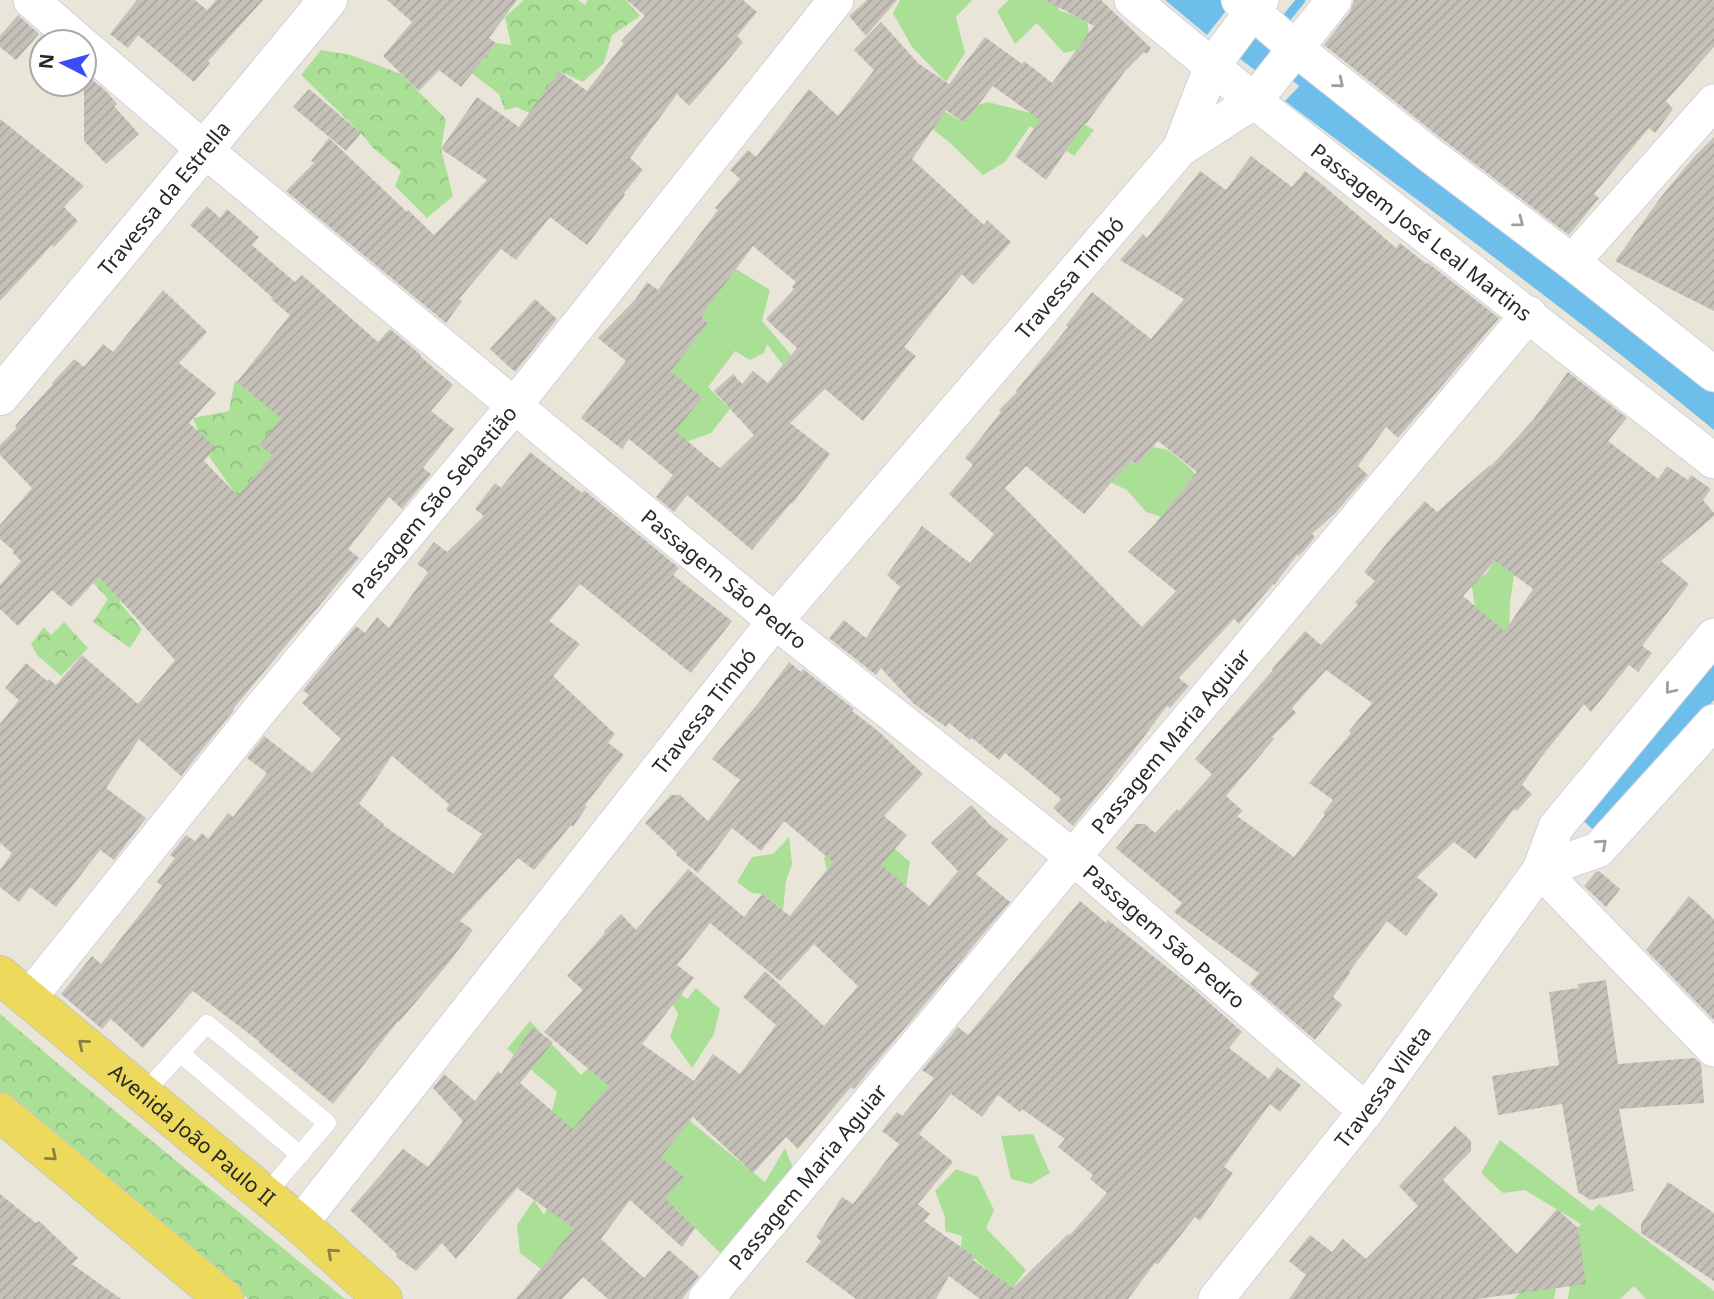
<svg xmlns="http://www.w3.org/2000/svg" width="1714" height="1299" viewBox="0 0 1714 1299" font-family="'Noto Sans',sans-serif">
<style>
.grass{fill:#a9e096}
.forest{fill:url(#forest-crowns)}
.water{fill:#6dbeeb}
.lines{fill:none;stroke-linecap:round;stroke-linejoin:round}
.stream{stroke:#6dbeeb;stroke-width:9}
.building{fill:url(#building-hatch);fill-rule:evenodd}
.service-casing{stroke:#cfd1e1;stroke-width:19}
.minor-casing{stroke:#cfd1e1;stroke-width:37}
.tertiary-casing{stroke:#cfd1e1;stroke-width:40}
.primary-casing{stroke:#c7c7c7;stroke-width:40}
.service{stroke:#fff;stroke-width:18}
.minor{stroke:#fff;stroke-width:35}
.tertiary{stroke:#fff;stroke-width:38}
.primary{stroke:#edd95c;stroke-width:38}
.oneway{stroke:#9e9e9e}
.oneway2{stroke:#8a8042}
.labels{text-anchor:middle;dominant-baseline:central;stroke-width:6;stroke-linejoin:round;paint-order:stroke}
.street-label{font-size:21px;fill:#282828;stroke:#fff}
</style>
<defs>
<pattern id="forest-crowns" width="20" height="18" patternUnits="userSpaceOnUse" patternTransform="scale(1.75)"><rect width="20" height="18" fill="#a9e096"/><path d="M2 6a3 3 0 1 1 6 0M12 15a3 3 0 1 1 6 0" fill="none" stroke="#91c081"/></pattern>
<pattern id="building-hatch" width="6" height="6" patternUnits="userSpaceOnUse" patternTransform="scale(1.75)"><rect width="6" height="6" fill="#c5c1b9"/><path d="M-1 1l2-2M0 6l6-6M5 7l2-2" fill="none" stroke="#a9a69f"/></pattern>
</defs>
<rect width="100%" height="100%" fill="#eae5d9"/>
<g class="grass">
<polygon points="900,0 972,0 956,17 965,53 946,82 912,47 893,13"/>
<polygon points="1009,0 1063,0 1058,10 1087,20 1091,47 1064,53 1037,23 1015,44 997,11"/>
<polygon points="988,102 1035,114 1051,104 1094,130 1074,156 1030,126 1005,162 983,175 948,141 910,112 931,103 964,123 978,105"/>
<polygon points="736,269 770,290 762,321 791,355 783,365 767,344 764,353 750,360 735,351 708,387 730,409 711,433 683,443 668,431 661,367 689,347 708,322 681,303"/>
<polygon points="1153,447 1168,450 1190,468 1221,504 1177,497 1162,517 1146,512 1127,490 1112,483 1098,470 1118,449 1137,465"/>
<polygon points="1495,561 1514,575 1510,603 1509,635 1475,606 1471,581 1486,574"/>
<polygon points="789,837 792,864 786,881 783,910 762,894 752,893 737,882 752,857 773,854"/>
<polygon points="838,841 895,849 910,862 906,886 829,880 824,858"/>
<polygon points="655,973 687,999 696,988 720,1009 714,1034 692,1068 670,1037 678,1014"/>
<polygon points="530,1021 581,1075 605,1052 765,1182 785,1148 797,1178 728,1261 675,1208 597,1150 552,1111 557,1092 507,1049"/>
<polygon points="1033,1134 1050,1173 1031,1184 1011,1179 1001,1136"/>
<polygon points="1500,1140 1592,1211 1599,1204 1714,1291 1714,1299 1646,1299 1634,1286 1620,1299 1568,1299 1570,1286 1556,1288 1554,1299 1514,1299 1581,1224 1525,1190 1503,1193 1481,1173"/>
<polygon points="956,1169 978,1177 994,1210 986,1228 1026,1270 1011,1290 961,1247 962,1236 945,1231 945,1217 935,1191"/>
<polygon points="555,1191 578,1223 541,1269 520,1253 517,1225 534,1200 544,1215"/>
</g>
<g class="forest">
<polygon points="524,0 578,0 585,5 588,0 626,0 640,16 612,35 604,63 583,82 559,71 544,93 541,118 516,107 505,110 499,94 470,72 477,54 483,59 496,43 511,45 505,17"/>
<polygon points="321,50 351,55 401,74 446,119 441,149 453,196 427,218 395,186 401,171 373,148 361,133 301,75"/>
<polygon points="235,380 257,398 294,416 251,516 208,455 193,418 229,411"/>
<polygon points="44,529 126,575 120,603 142,629 130,648 93,622 108,599"/>
<polygon points="64,622 88,648 61,676 37,655 31,644 44,627 51,635"/>
<polygon points="0,1014 76,1079 345,1299 248,1299 0,1095"/>
</g>
<g class="water">
<polygon points="1165,0 1220,0 1229,7 1207,35"/>
<polygon points="1257,26 1288,52 1267,79 1235,55"/>
<path d="M1312,73l237,191 165,128v38c-139,-115 -285,-221 -429,-329z"/>
<polygon points="1714,653 1714,700 1598,834 1580,818"/>
</g>
<g class="lines">
<g class="stream">
<polyline points="1280,26 1301,0"/>
<polyline points="1287,70 1311,90"/>
</g>
</g>
<g class="building">
<polygon points="137,0 195,0 207,10 216,0 263,0 208,61 210,63 194,82 138,35 128,48 110,34"/>
<polygon points="387,0 517,0 489,38 496,43 461,87 439,70 419,91 383,56 412,22"/>
<polygon points="627,0 743,0 757,12 737,36 743,42 705,88 689,106 677,94 630,158 643,170 624,193 625,195 587,245 550,217 516,260 501,249 459,299 462,301 446,323 286,191 314,163 311,161 329,138 407,212 408,210 434,235 487,180 441,149 477,97 519,127 559,71 587,91 624,43 621,41 645,16"/>
<polygon points="867,0 897,0 866,36 849,16"/>
<path d="M1045,0h56l50,48 -4,6 -3,-2 -19,19 -39,53 -1,-1 -39,57 -31,-24 25,-36 -47,-34 -29,37 -18,-13 -34,49 72,66 3,-5 24,22 -38,43 -11,-11 -58,73 12,9 -53,65 -38,-32 -35,34 40,31 -38,50 -1,-1 -39,47 -65,-55 -13,17 -18,-15 17,-22 -44,-36 -7,10 -41,-31 45,-57 -28,-23 37,-38 12,-18 11,8 60,-80 -3,-2 25,-29 -10,-9 18,-20 8,7 53,-68 29,27 36,-46 -20,-20 27,-28 38,42 30,20 36,-47 37,27 2,-3 28,22 42,-57zM753,246l43,36 -4,5 2,2 -28,30 31,29 -29,35 -15,-12 -11,13 -9,-10 -19,17 40,44 -34,33 -45,-37 27,-33 -31,-27 37,-48 -7,-7z"/>
<polygon points="1354,0 1714,0 1714,47 1666,101 1673,109 1655,133 1649,128 1594,194 1599,198 1569,235 1442,139 1324,45 1350,12"/>
<polygon points="18,15 39,34 16,60 0,47 0,36"/>
<polygon points="84,73 107,92 117,104 114,106 139,134 106,164 84,141"/>
<polygon points="309,89 361,133 346,151 293,107"/>
<polygon points="0,119 84,186 64,207 78,221 54,247 52,245 0,301"/>
<polygon points="1714,137 1714,311 1615,261 1661,197 1693,158"/>
<path d="M1251,156l41,31 13,-16 19,15 72,62 4,-5 26,21 2,-1 71,55 -101,120 -12,-11 -28,39 10,9 -32,37 -24,22 3,3 -6,8 -10,11 -2,-1 -23,30 -1,-1 -34,40 -5,-5 -55,59 10,8 -19,22 -3,-2 -40,53 -54,67 -20,-18 8,-9 -56,-46 -6,7 -27,-22 -2,2 -21,-17 -3,4 -32,-23 -33,-36 -5,7 -47,-37 15,-18 22,18 34,-51 -13,-12 35,-49 48,37 24,-29 -45,-40 24,-29 -8,-7 36,-46 -2,-2 18,-18 -1,-1 52,-64 -2,-2 26,-33 59,47 33,-40 -64,-39 23,-26 4,4 53,-67 26,19zM1158,441l39,31 -41,51 -28,29 48,39 -34,36 -137,-139 21,-22 58,48 47,-54 6,5z"/>
<polygon points="207,206 220,218 227,209 259,237 252,245 295,282 302,275 378,342 390,329 421,355 420,356 453,385 431,411 454,429 423,468 431,474 402,509 389,497 348,549 359,558 233,709 234,710 181,776 139,739 106,788 146,818 114,860 100,850 56,907 30,887 19,902 0,887 0,870 12,853 0,843 0,724 19,700 5,688 26,663 47,681 49,679 56,685 82,655 138,704 175,660 99,577 71,607 52,590 18,626 0,609 0,585 21,561 13,553 14,551 0,539 0,525 32,488 0,455 0,445 17,428 15,426 53,384 52,383 74,359 84,367 103,344 113,352 163,290 207,332 179,363 216,393 189,423 215,447 204,461 238,496 272,455 260,445 281,418 237,382 290,315 271,299 273,298 190,225"/>
<polygon points="535,299 557,319 515,372 490,349"/>
<path d="M1568,372l59,46 -19,23 50,38 9,-13 21,14 3,-5 20,14 -8,11 11,13v3l-53,45 28,23 -47,62 10,7 -14,19 -9,-7 -38,47 -7,-8 -45,56 -17,25 10,9 -15,17 -3,-2 -38,50 -22,-17 -37,35 21,17 -32,42 -19,-15 -38,51 1,1 -17,24 9,8 -27,35 -65,-56 9,-11 -85,-61 8,-9 -66,-55 20,-24h9l10,9 22,-24 2,2 33,-37 -17,-15 78,-89 -1,-1 33,-38 16,14 37,-40 -3,-3 20,-21 -11,-9 28,-35 33,-36 12,11 53,-47 1,1 42,-46zM1495,561l38,28 -28,42 -42,-35zM1326,670l46,33 -23,28 2,2 -42,50 24,17 -10,13 2,2 -31,42 -57,-41 6,-5 -17,-15 48,-57 -2,-2 24,-24 -4,-5z"/>
<path d="M530,452l52,41 2,-3 11,9 84,69 -6,7 59,46 -41,52 -111,-89 -31,37 31,23 -27,32 62,58 -7,9 16,12 -39,50 2,1 -14,21 -2,-2 -37,45 -16,-12 -58,63 13,9 -22,30 -52,62 -1,-1 -65,83 -74,-61 1,-1 -67,-51 -50,57 -32,-29 -9,10 -41,-35 31,-38 9,8 61,-78 -5,-4 18,-24 -5,-3 16,-20 9,6 7,-8 6,6 20,-26 5,4 34,-44 -20,-15 17,-22 48,37 29,-34 -39,-36 7,-8 -6,-5 53,-64 9,7 12,-16 12,11 39,-56 -11,-8 17,-22 13,10 37,-36 -9,-7 20,-26 6,5zM392,756l57,48 -3,6 36,24 -29,40 -70,-49 1,-1 -25,-20z"/>
<path d="M789,662l12,10 2,-3 51,40 -2,2 26,20 45,43 -39,42 23,19 -26,30 48,41 29,-35 -27,-28 40,-38 19,20 18,14 -32,35 34,28 -156,187 -3,-2 -53,62 -12,-12 -33,36 -60,-56 -32,40 23,20 -19,21 30,30 -13,19 -52,-47 -29,39 43,39 25,-28 30,26 -17,23h-74l-25,-22 -21,22h-46l58,-71 -57,-40 -61,71 -14,-16 -26,28 -20,-14 1,-3 -47,-44 53,-61 25,18 35,-46 -30,-33 11,-14 31,27 23,-30 3,3 31,-47 21,15 -33,41 53,46 36,-43 -65,-54 39,-42 -16,-14 38,-43 -1,-2 17,-17 15,16 52,-61 56,48 18,-23 28,22 43,-54 -49,-41 -23,30 -29,-23 -34,45 -22,-18 1,-2 -32,-30 26,-28h9l28,26 32,-41 -28,-21 52,-63zM710,923l70,58 34,-37 44,42 -34,40 -59,-55 -22,26 33,28 -36,49 -27,-20 -19,27 -52,-37 52,-66 -17,-13z"/>
<polygon points="1599,871 1620,889 1606,907 1584,886 1596,872"/>
<polygon points="1689,896 1714,919 1714,1020 1646,950"/>
<path d="M1080,901l26,22 2,-3 86,69 48,43 -13,16 40,31 8,-12 24,18 -21,27 -10,-8 -46,63 9,6 -33,48 -5,-4 -37,47 -3,-1 -27,36h-148l-31,-23 -13,23h-80l-50,-37 15,-21 -5,-4 26,-40 11,7 46,-60 -17,-13 15,-19 5,4 32,-38 -12,-8 36,-43 10,8zM951,1094l31,23 16,-22 22,17 2,-3 43,30 -7,8 35,28 -3,4 17,14 -37,42 -2,-1 -55,54 -40,-28 2,-3 -51,-36 6,-7 -12,-10 35,-42 -34,-28z"/>
<polygon points="1606,980 1618,1064 1695,1058 1701,1064 1704,1103 1619,1109 1634,1191 1590,1200 1578,1192 1562,1104 1498,1115 1492,1076 1559,1065 1549,992 1579,988 1578,984"/>
<polygon points="1455,1126 1471,1141 1471,1151 1443,1180 1517,1254 1557,1209 1578,1228 1586,1284 1477,1299 1289,1299 1306,1275 1289,1261 1310,1235 1332,1252 1343,1239 1366,1259 1418,1206 1399,1186"/>
<polygon points="1668,1182 1714,1213 1714,1281 1641,1233 1641,1224"/>
<polygon points="0,1194 36,1223 39,1221 78,1258 72,1264 121,1299 0,1299"/>
</g>
<g class="lines">
<g class="service-casing">
<g id="service">
<polyline points="180,1053 300,1155"/>
<polyline points="143,1094 207,1024 327,1123 265,1195"/>
</g>
</g>
<g class="minor-casing">
<g id="minor">
<polyline points="31,0 79,42"/>
<path id="s1" d="M1132,0l122,101 460,360"/>
<polyline points="1239,0 1295,48 1430,155 1572,262 1714,374"/>
<path id="s2" d="M84,46l121,104 570,471 298,236 293,254"/>
<polyline points="1180,149 1212,66 1261,0"/>
<polyline points="1572,262 1714,102"/>
<polyline points="1540,870 1714,1049"/>
<polyline points="1540,870 1598,850 1714,722"/>
<path id="s3" d="M28,999l231,-288 255,-305 322,-406"/>
<path id="s4" d="M300,1224l475,-603 405,-472 74,-48 80,-101"/>
<path id="s5" d="M706,1299l367,-442 456,-543"/>
<path id="s6" d="M1216,1299l150,-188 174,-241 16,-43 158,-191"/>
</g>
</g>
<g class="tertiary-casing">
<g id="tertiary">
<path id="s7" d="M0,396l328,-396"/>
</g>
</g>
<g class="primary-casing">
<g id="primary">
<path id="s8" d="M0,975l300,249 83,75"/>
<polyline points="0,1112 224,1299"/>
</g>
</g>
<use href="#service" class="service"/>
<use href="#minor" class="minor"/>
<use href="#tertiary" class="tertiary"/>
<use href="#primary" class="primary"/>
</g>
<defs><path id="oneway-chevron" d="M-2-3.5L2.5 0L-2 3.5" fill="none" stroke-width="1.6" stroke-linecap="round" stroke-linejoin="round" transform="scale(1.75)"/></defs>
<g class="oneway">
<use href="#oneway-chevron" transform="translate(1339 83) rotate(39)"/>
<use href="#oneway-chevron" transform="translate(1519 222) rotate(37)"/>
<use href="#oneway-chevron" transform="translate(1670 689) rotate(130)"/>
<use href="#oneway-chevron" transform="translate(1602 844) rotate(-42)"/>
</g>
<g class="oneway2">
<use href="#oneway-chevron" transform="translate(83 1044) rotate(-140)"/>
<use href="#oneway-chevron" transform="translate(52 1156) rotate(40)"/>
<use href="#oneway-chevron" transform="translate(332 1253) rotate(-138)"/>
</g>
<g class="labels">
<g class="street-label">
<text stroke="none"><textPath href="#s7" startOffset="257">Travessa da Estrella</textPath></text>
<text stroke="none"><textPath href="#s1" startOffset="371">Passagem José Leal Martins</textPath></text>
<text stroke="none"><textPath href="#s4" startOffset="1220">Travessa Timbó</textPath></text>
<text stroke="none"><textPath href="#s3" startOffset="642">Passagem São Sebastião</textPath></text>
<text stroke="none"><textPath href="#s2" startOffset="833">Passagem São Pedro</textPath></text>
<text stroke="none"><textPath href="#s4" startOffset="653">Travessa Timbó</textPath></text>
<text stroke="none"><textPath href="#s5" startOffset="726">Passagem Maria Aguiar</textPath></text>
<text stroke="none"><textPath href="#s2" startOffset="1400">Passagem São Pedro</textPath></text>
<text stroke="none"><textPath href="#s6" startOffset="270">Travessa Vileta</textPath></text>
<text stroke="none"><textPath href="#s8" startOffset="250">Avenida João Paulo II</textPath></text>
<text stroke="none"><textPath href="#s5" startOffset="159">Passagem Maria Aguiar</textPath></text>
</g>
</g>
<g transform="translate(63 63) rotate(276)"><circle r="33" fill="#ffffff" stroke="#a9a9a9" stroke-width="2"/>
<path d="M0-5L12 26L0 18L-12 26Z" fill="#3b4df6"/>
<text y="-10" font-size="19" font-weight="bold" text-anchor="middle" fill="#282828">N</text>
</g>
</svg>
